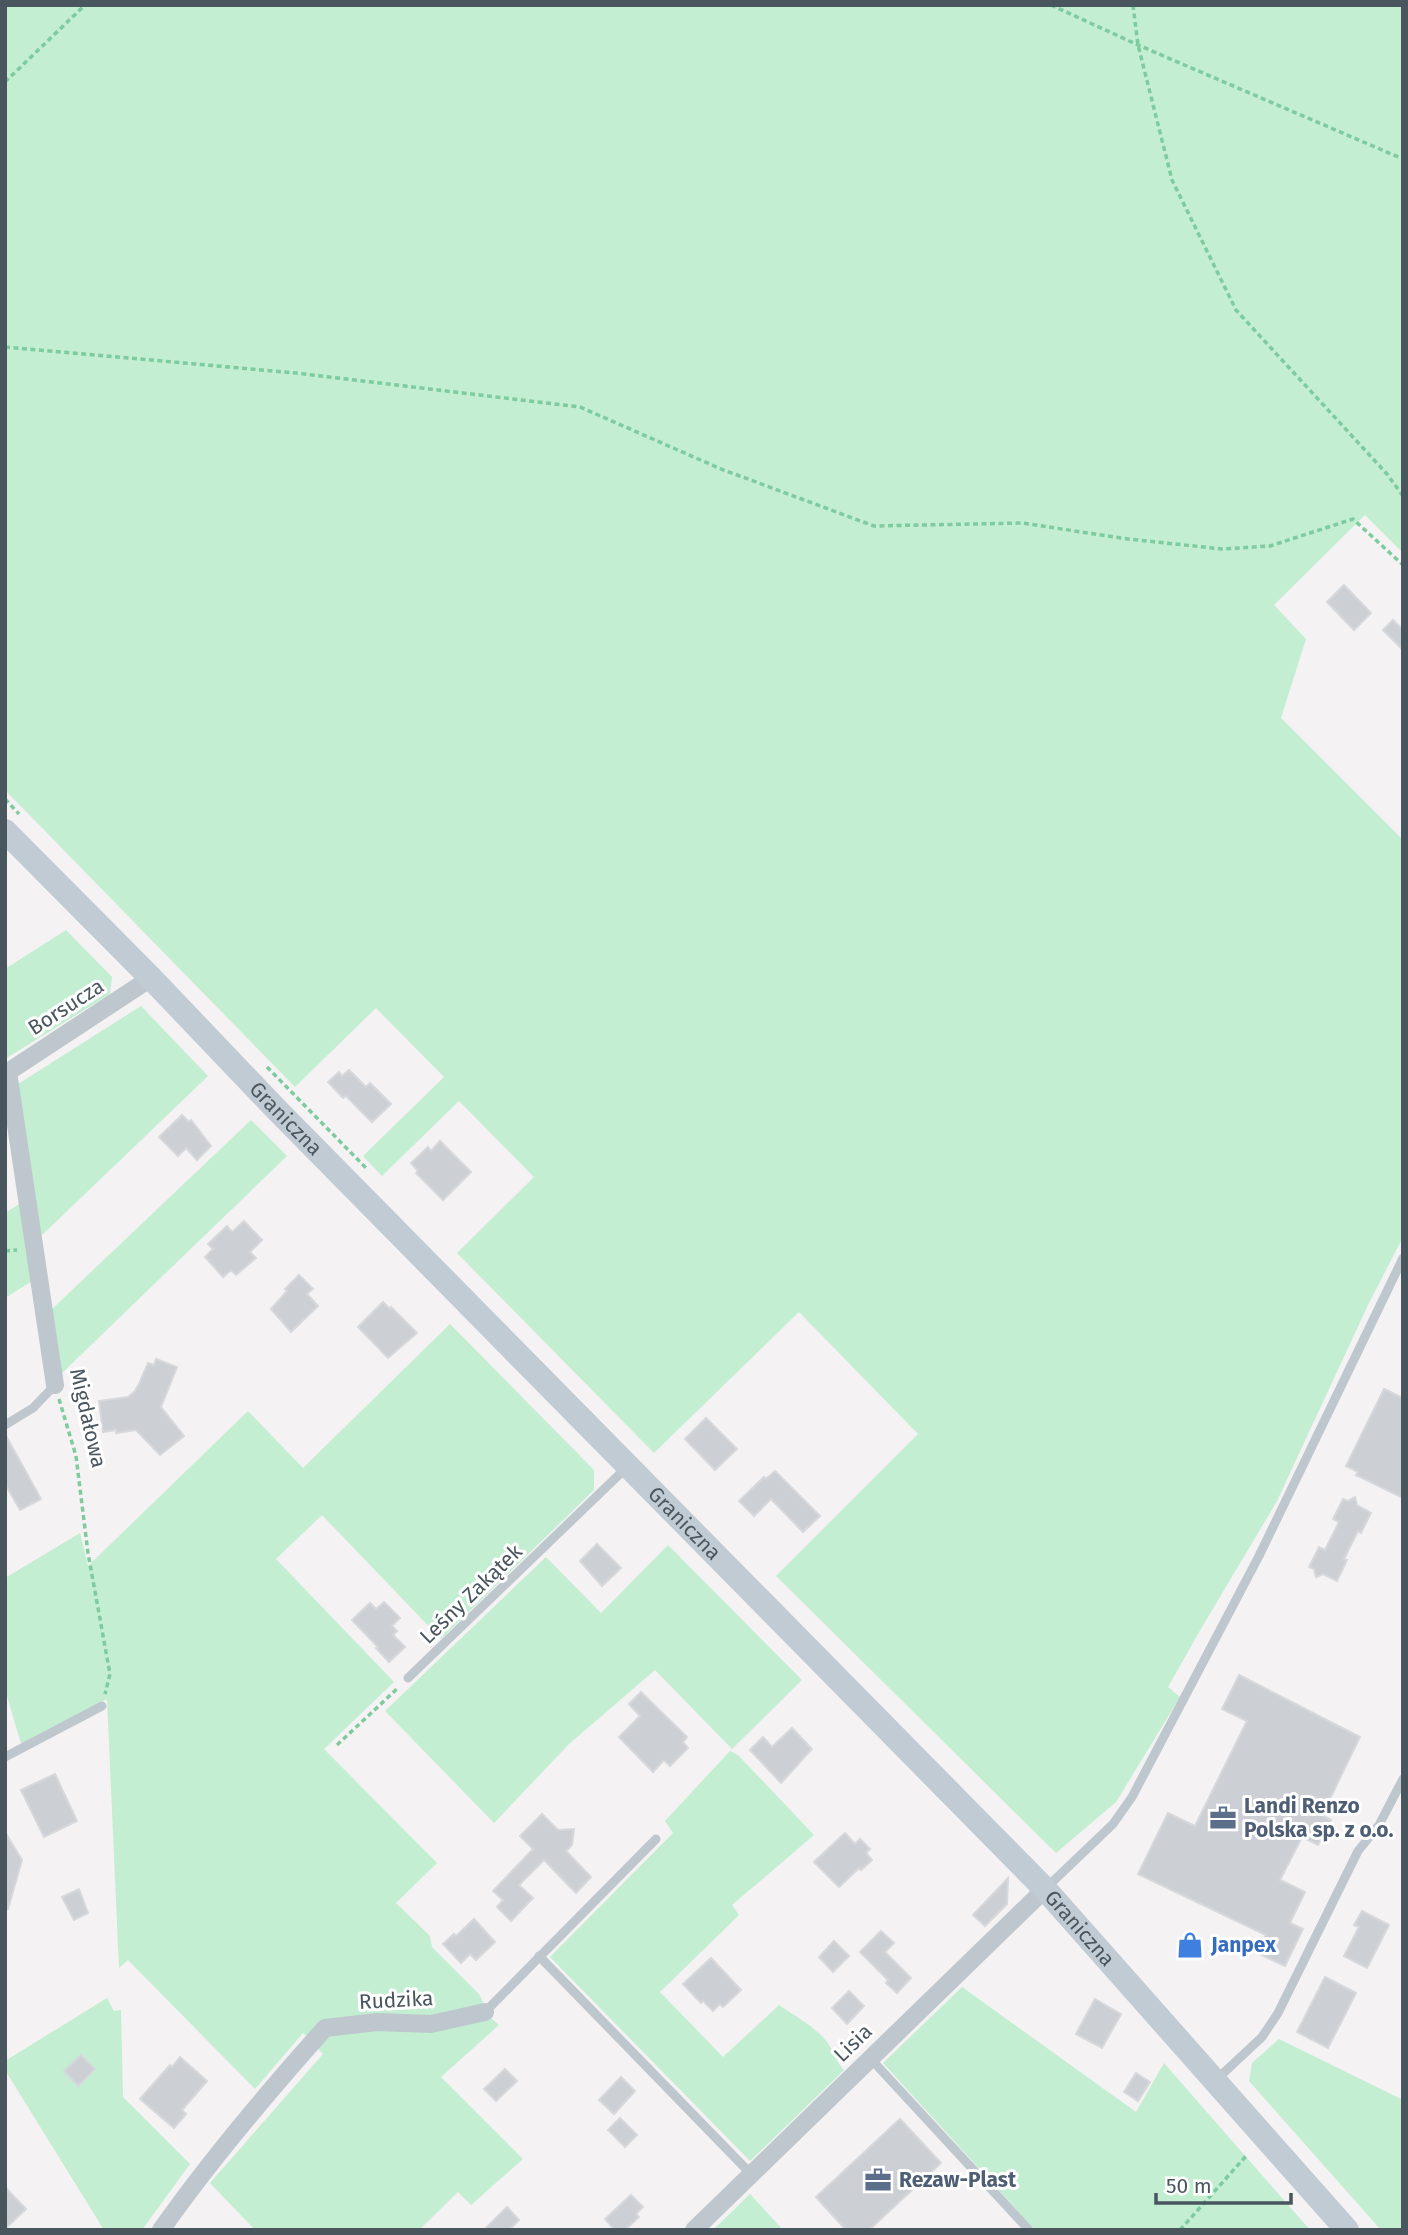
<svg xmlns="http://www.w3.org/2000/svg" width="1408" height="2235" viewBox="0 0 1408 2235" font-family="'Fira Sans',sans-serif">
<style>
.green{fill:#c3eed1}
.building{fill:#cccfd3;stroke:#d6d8dc;stroke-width:2}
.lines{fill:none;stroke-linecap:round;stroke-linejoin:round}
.path{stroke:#7dcb9f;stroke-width:3.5;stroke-dasharray:5 3.5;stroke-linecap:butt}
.lane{stroke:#bec7cd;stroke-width:9}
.street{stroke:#bec7cd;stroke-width:18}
.secondary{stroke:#c0cbd4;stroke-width:24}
.labels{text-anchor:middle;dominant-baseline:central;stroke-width:6;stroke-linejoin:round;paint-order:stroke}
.street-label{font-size:21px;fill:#4a565e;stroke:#fff}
.service-label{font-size:21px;font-weight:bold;fill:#4e5e75;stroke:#fff;text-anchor:start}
.shop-label{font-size:21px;font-weight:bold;fill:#366cbe;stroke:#fff;text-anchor:start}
</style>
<rect width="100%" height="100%" fill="#f4f2f2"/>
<g class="green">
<polygon points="5,5 1403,5 1403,553 1365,515 1274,605 1306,639 1281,718 1403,840 1403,1237 1368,1305 1277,1501 1202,1627 1168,1687 1180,1697 1116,1802 1056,1853 776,1576 918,1434 799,1312 654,1453 457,1253 534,1177 459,1101 382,1176 363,1156 444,1077 376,1008 295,1087 5,790"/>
<polygon points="66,930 112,977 110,994 5,1059 5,969"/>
<polygon points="141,1006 208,1076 40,1237 18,1084"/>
<polygon points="251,1120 287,1156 60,1375 51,1310"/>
<polygon points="21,1203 32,1281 5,1298 5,1213"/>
<polygon points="450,1324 594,1470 594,1490 441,1639 322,1515 276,1559 394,1682 324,1749 437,1863 396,1903 430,1936 432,1947 479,1994 491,2018 499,2025 441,2077 523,2159 471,2205 458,2192 419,2230 255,2230 210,2183 323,2054 303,2033 255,2089 128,1960 119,1968 107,1699 21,1744 5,1689 5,1578 80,1533 88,1566 248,1411 303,1468"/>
<polygon points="668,1545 802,1680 732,1749 655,1670 569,1744 494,1823 385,1711 546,1557 601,1613"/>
<path d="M730,1751l8,4 76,80 -82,70 7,10 -79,77 63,65 56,-52c17,12 39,23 50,40 6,9 8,18 15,25l-94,91 -200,-204 123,-124 -8,-12z"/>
<polygon points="962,1987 1136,2112 1164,2063 1310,2230 1035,2230 883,2063"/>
<polygon points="107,1998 114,2011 121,2010 123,2097 190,2164 142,2230 104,2230 5,2070 5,2061"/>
<polygon points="1279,2039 1403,2100 1403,2230 1381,2230 1249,2081 1252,2063"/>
<polygon points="750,2194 783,2230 713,2230"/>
</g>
<g class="building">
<polygon points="1344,585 1371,613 1354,630 1327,602"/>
<polygon points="1393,620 1403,630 1403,650 1383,630"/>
<polygon points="349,1070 366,1087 370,1083 391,1104 372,1122 346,1096 343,1098 328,1082 339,1072 342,1076"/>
<polygon points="182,1115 189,1122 191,1120 211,1146 197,1160 186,1148 178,1156 159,1137"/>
<polygon points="440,1141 471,1172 443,1200 416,1173 418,1171 411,1163 428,1147 431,1151"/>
<polygon points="244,1221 262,1240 250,1252 256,1258 236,1275 231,1270 223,1277 205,1257 213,1249 208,1244 227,1226 232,1232"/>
<polygon points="299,1275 313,1289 307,1294 318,1306 291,1332 271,1309 287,1291 285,1289"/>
<polygon points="383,1302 390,1309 391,1307 417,1333 388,1358 358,1327"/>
<polygon points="156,1359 177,1367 161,1407 184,1436 160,1455 136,1430 116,1433 116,1430 103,1432 99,1401 128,1397 135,1391 139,1384 148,1363 154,1365"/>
<polygon points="1384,1389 1403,1398 1403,1498 1356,1475 1358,1472 1346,1466"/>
<polygon points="706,1418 737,1449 715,1470 685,1439"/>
<polygon points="5,1434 41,1499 20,1510 5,1484"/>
<polygon points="775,1471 820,1516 803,1532 771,1499 754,1516 739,1501 764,1477 766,1479"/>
<polygon points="1355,1497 1357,1505 1371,1513 1361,1533 1358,1531 1344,1559 1347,1560 1337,1581 1323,1574 1316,1577 1314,1569 1309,1567 1319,1547 1325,1550 1339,1522 1333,1519 1343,1499 1348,1501"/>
<polygon points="597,1544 621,1568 602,1586 580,1561"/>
<polygon points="384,1602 400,1618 392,1626 397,1631 393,1635 405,1647 389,1662 376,1648 378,1647 352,1620 370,1603 376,1609"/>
<polygon points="1239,1675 1360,1737 1322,1815 1331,1820 1318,1845 1302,1837 1280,1880 1305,1892 1290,1923 1303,1929 1285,1966 1257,1953 1266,1935 1138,1874 1168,1813 1195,1826 1247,1721 1222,1709"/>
<polygon points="641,1692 687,1737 683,1742 688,1748 670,1766 664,1760 653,1772 619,1737 640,1716 629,1704"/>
<polygon points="792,1728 812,1749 781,1783 750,1750 763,1737 772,1747"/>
<polygon points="55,1774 77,1821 44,1837 21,1790"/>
<polygon points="542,1814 558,1830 574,1829 572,1845 566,1851 591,1877 576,1893 544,1860 519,1885 533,1898 511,1921 497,1907 503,1900 493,1891 533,1849 520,1836"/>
<polygon points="5,1832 22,1860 8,1909 5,1909"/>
<polygon points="845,1833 855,1844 860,1839 870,1849 866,1853 872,1860 861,1870 859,1868 839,1887 814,1862"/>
<polygon points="1008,1878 1007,1904 985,1926 973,1915"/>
<polygon points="79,1889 88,1913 74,1920 62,1897"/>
<polygon points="1362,1911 1389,1925 1367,1968 1344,1956 1359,1927 1354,1925"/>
<polygon points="474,1919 495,1942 476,1960 470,1954 461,1963 443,1944 454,1934 456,1936"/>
<polygon points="881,1931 894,1943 885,1952 911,1978 897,1993 886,1983 888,1980 860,1952"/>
<polygon points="834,1941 849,1956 833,1972 819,1957"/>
<polygon points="711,1958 741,1990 723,2007 720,2004 713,2011 703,2001 701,2003 683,1984"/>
<polygon points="1325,1977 1356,1993 1328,2048 1297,2032"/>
<polygon points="849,1991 864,2006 847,2024 832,2008"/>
<polygon points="1095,1999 1121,2014 1102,2048 1076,2034"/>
<polygon points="81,2055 95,2069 78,2086 64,2071"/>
<polygon points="180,2057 207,2081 182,2110 186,2114 174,2128 140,2099 170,2065 172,2067"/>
<polygon points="505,2069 517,2081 496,2101 484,2089"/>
<polygon points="1136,2073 1150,2082 1138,2101 1124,2092"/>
<polygon points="621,2077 635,2091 614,2114 599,2100"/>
<polygon points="620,2118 637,2135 625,2147 608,2130"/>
<polygon points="900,2119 941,2163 869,2230 846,2230 816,2197"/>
<polygon points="5,2187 26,2209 5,2229"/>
<polygon points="631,2195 643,2207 636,2214 639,2217 625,2230 615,2230 605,2219"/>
<polygon points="507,2207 519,2220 509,2230 484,2230"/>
</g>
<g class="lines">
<g class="path">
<polyline points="1051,5 1138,45 1403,159"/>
<polyline points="1133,5 1138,45 1172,180 1236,310 1387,474 1403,496"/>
<polyline points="5,82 85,5"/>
<polyline points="5,347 296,373 580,407 721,469 874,526 1022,523 1128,539 1222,549 1270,546 1353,519 1403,565"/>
<polyline points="5,799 19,814"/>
<polyline points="267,1067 367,1169"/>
<polyline points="5,1251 17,1250"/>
<polyline points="59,1399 76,1456 88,1553 110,1674 105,1694"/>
<polyline points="337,1745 399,1687"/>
<polyline points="1180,2230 1246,2156"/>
</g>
<g class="lane">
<polyline points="5,1425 33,1408 55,1385"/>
<polyline points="408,1678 626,1468"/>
<polyline points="5,1757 102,1706"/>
<polyline points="1046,1888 1113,1824 1132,1797 1259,1556 1403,1258"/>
<polyline points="539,1956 751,2174"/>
<polyline points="485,2012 656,1839"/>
<polyline points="870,2058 1029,2230"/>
<polyline points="1216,2080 1262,2037 1278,2013 1358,1851 1379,1825 1403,1779"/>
</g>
<g class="street">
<polyline points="8,1072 55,1385"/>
<polyline points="5,1074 151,978"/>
<path d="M161,2230c50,-71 106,-137 164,-202l52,-6 54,2 54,-12"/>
<polyline points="694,2230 1045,1889"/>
</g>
<path class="secondary" id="s1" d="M5,831l146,147 125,131 769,780 302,341"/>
</g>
<defs>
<g id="office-bare" transform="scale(2.1)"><path d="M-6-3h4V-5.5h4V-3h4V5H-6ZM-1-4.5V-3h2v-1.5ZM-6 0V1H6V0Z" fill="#5c6f8a" stroke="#fff" stroke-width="2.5" paint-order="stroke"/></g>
<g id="shop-bare" transform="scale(2.1)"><path d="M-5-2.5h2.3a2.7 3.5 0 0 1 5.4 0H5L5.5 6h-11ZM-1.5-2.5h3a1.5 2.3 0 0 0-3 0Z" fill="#3f7fe0" stroke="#fff" stroke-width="2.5" paint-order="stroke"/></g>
</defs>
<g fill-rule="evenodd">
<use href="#office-bare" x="1223" y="1818"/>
<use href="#shop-bare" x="1190" y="1945"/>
<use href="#office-bare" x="878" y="2180"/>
</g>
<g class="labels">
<g class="street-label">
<text transform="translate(66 1007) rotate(-33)">Borsucza</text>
<text stroke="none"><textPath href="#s1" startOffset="402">Graniczna</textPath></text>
<text transform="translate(88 1418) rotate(77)">Migdałowa</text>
<text stroke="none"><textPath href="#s1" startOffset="970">Graniczna</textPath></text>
<text transform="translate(471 1594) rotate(-44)">Leśny Zakątek</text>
<text stroke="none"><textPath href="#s1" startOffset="1536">Graniczna</textPath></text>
<text transform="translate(396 2000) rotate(-3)">Rudzika</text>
<text transform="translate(853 2043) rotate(-44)">Lisia</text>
</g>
<g class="service-label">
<text x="1244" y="1806">Landi Renzo<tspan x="1244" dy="24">Polska sp. z o.o.</tspan></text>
<text x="899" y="2180">Rezaw-Plast</text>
</g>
<g class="shop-label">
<text x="1211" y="1945">Janpex</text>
</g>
</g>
<rect width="1408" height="2235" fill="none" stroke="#4a565e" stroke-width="14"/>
<path d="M1156 2193v10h135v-10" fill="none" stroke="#4a565e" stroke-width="3.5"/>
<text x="1166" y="2193" font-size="21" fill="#4a565e" stroke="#ffffff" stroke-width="5" paint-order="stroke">50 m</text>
</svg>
